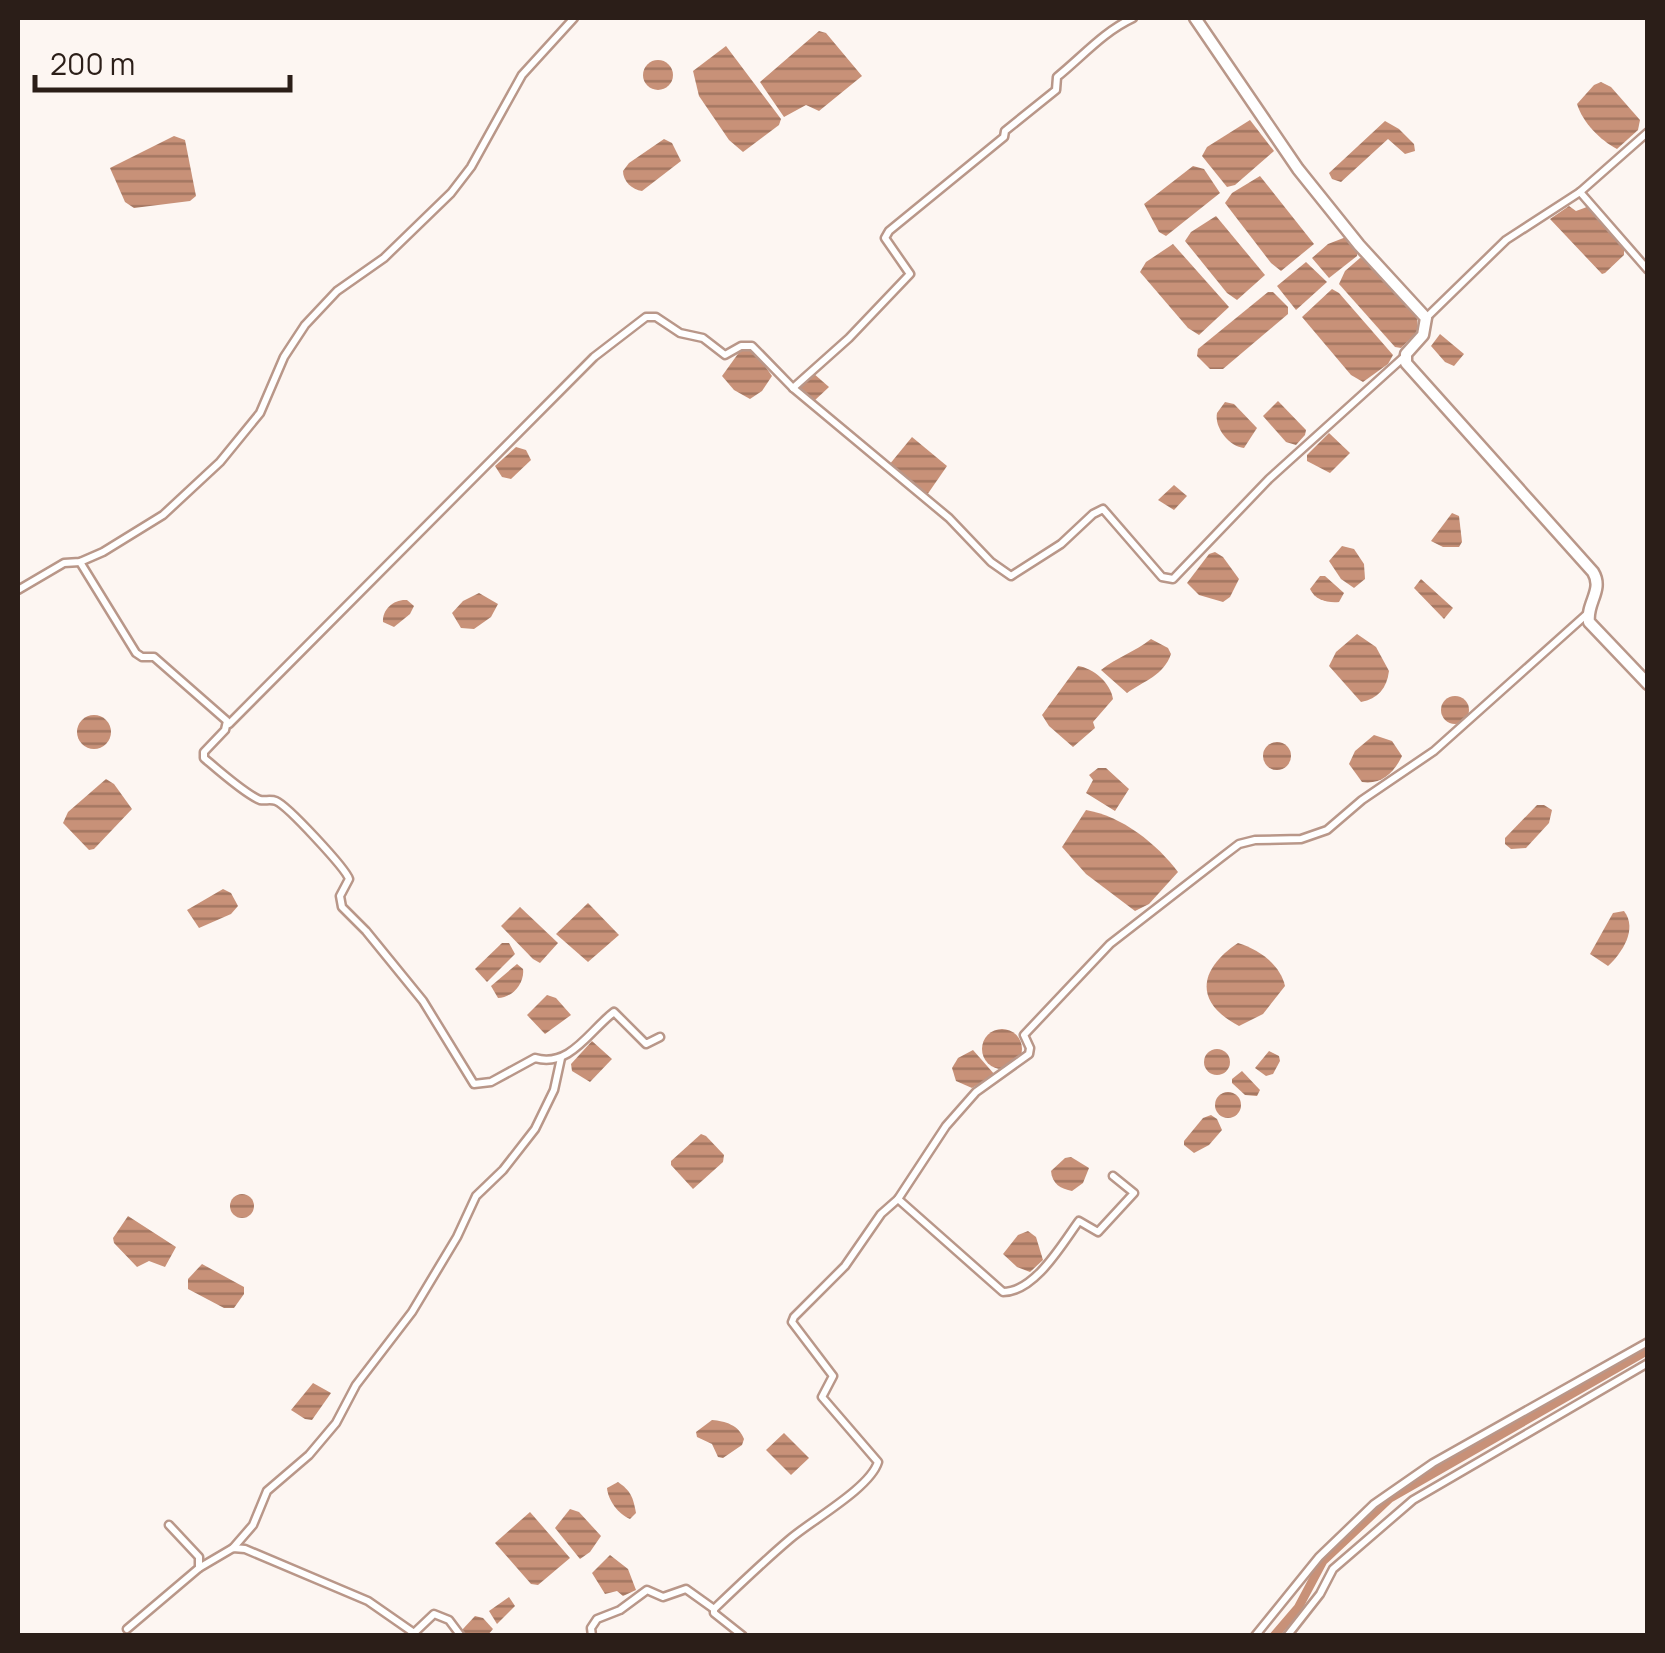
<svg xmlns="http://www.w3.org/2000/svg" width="1665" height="1653" viewBox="0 0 1665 1653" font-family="Manrope,sans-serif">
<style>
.water{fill:url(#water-rules)}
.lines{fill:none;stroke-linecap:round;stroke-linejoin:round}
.canal{stroke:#c89178;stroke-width:9}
.minor-casing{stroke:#b99789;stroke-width:11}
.secondary-casing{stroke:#b99789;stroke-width:15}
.minor{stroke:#fff;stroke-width:6}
.secondary{stroke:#fff;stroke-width:10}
</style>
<defs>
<pattern id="water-rules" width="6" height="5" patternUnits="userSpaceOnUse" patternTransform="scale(2.5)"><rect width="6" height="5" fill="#c89178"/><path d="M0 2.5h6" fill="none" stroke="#a37661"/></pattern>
</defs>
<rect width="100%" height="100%" fill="#fdf6f2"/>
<g class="water">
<polygon points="819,31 826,33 862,76 819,111 806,105 784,117 760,82"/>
<polygon points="726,46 781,119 779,125 743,152 729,140 699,96 693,71"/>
<circle cx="658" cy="75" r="15"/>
<path d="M1601,82l10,5 29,33 -2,10 -21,19c-17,-9 -34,-26 -40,-45l17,-19z"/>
<polygon points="1250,120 1274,151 1235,185 1227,187 1202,156 1207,147"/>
<polygon points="1385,121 1399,129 1414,144 1415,151 1405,154 1388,139 1341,182 1332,179 1329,173"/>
<polygon points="174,136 185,140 196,196 190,201 134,208 125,202 110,168"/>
<path d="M664,139l8,4 9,18 -39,30c-10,-1 -19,-10 -19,-20l6,-8z"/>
<polygon points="1193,166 1204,169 1220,193 1166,236 1159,232 1144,204"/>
<polygon points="1260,176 1314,244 1281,271 1271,263 1225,203 1232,193"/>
<polygon points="1569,206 1576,211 1587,207 1624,247 1624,255 1605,273 1602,274 1550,219"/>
<polygon points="1216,216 1265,275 1237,300 1227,293 1185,241 1191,232"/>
<polygon points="1346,237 1358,249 1357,256 1329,278 1312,258 1328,244"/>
<polygon points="1173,244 1229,307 1199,335 1188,328 1140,272 1146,262"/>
<polygon points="1360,258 1366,259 1417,314 1418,331 1401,348 1395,347 1339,284 1345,271"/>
<polygon points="1306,262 1327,282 1296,310 1277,286"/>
<polygon points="1332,289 1339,293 1393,355 1388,364 1363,382 1351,375 1302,317"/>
<polygon points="1268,292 1273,292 1288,307 1288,314 1223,369 1210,369 1197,356 1198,349"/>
<polygon points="1440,334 1464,354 1454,366 1445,362 1431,346"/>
<polygon points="747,348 756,353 772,376 762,391 750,399 734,390 722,376 740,351"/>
<polygon points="813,373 829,387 813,402 798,388"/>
<polygon points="1278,401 1306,430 1305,435 1296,445 1286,442 1263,416"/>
<path d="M1225,402l9,2 23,24 -13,20c-14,-1 -30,-20 -27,-35z"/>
<polygon points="1329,433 1350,453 1330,473 1307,461 1307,455"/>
<polygon points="912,437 947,466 927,495 889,465"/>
<polygon points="516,447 526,450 531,460 511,479 502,477 495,466"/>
<polygon points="1174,485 1187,496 1174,510 1158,500"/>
<polygon points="1452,513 1459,516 1462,542 1459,547 1443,547 1431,541"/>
<polygon points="1342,546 1354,549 1364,564 1365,579 1354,588 1341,579 1329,561"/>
<polygon points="1215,552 1223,557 1239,579 1230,597 1223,602 1199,595 1187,583 1209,554"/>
<path d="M1320,576h5l19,17 -5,9c-12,1 -24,-2 -29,-13z"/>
<polygon points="1421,579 1453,608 1444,619 1414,588"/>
<polygon points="479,593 498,604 491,617 474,629 461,628 452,613 463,601"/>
<path d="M407,600l7,6 -4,8 -16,13 -11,-5c-1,-13 11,-23 24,-22z"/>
<path d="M1357,634l19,13 13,24c-2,17 -11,28 -28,31l-32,-36 7,-14z"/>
<path d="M1151,639l17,9 3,6c-7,21 -27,27 -44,39l-26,-23c16,-13 34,-18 50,-31z"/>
<path d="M1078,666c15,2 33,17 35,33l-20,23 2,6 -22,19 -24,-21 -7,-11z"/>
<circle cx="1455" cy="710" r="14"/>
<circle cx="94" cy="732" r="17"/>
<path d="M1374,735l18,6 10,15c-8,17 -21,29 -40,26l-13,-18 6,-13z"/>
<circle cx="1277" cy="756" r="14"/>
<polygon points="1098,768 1106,768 1129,789 1115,811 1086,793 1093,780 1089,775"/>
<polygon points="106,779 114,784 132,809 94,849 89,850 63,823 68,812"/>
<polygon points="1537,805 1544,805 1552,810 1549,823 1526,848 1511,849 1505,844 1505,838"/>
<path d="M1086,810c36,6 71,34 92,62l-29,32 -14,7 -49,-37 -24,-27z"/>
<polygon points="223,889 231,893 238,906 231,914 199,928 187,910"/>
<polygon points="588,903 619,935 588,962 556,934"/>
<polygon points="520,907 558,943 540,963 533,959 501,926"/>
<path d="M1624,911c14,18 -2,42 -16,55l-18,-12 23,-41z"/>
<polygon points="502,943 509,943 515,954 487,982 475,969"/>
<path d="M1238,943c20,6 42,21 47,43l-22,28 -24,12c-46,-24 -40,-57 -1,-83z"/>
<path d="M517,964l6,5c2,14 -11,29 -25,29l-7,-12z"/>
<polygon points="547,995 556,998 571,1015 545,1034 527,1015"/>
<circle cx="1002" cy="1049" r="20"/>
<polygon points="592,1041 612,1059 590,1082 572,1071 571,1064"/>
<circle cx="1217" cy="1062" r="13"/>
<polygon points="973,1050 995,1075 972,1088 956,1081 952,1068 958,1058"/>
<polygon points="1269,1051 1279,1056 1280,1061 1273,1074 1266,1076 1255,1068"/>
<polygon points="1242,1071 1260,1090 1257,1096 1245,1095 1232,1083 1232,1079"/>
<circle cx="1228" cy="1105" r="13"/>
<polygon points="1211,1115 1217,1119 1222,1130 1209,1145 1194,1153 1184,1145 1184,1141 1203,1118"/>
<polygon points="701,1134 706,1136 724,1155 723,1162 693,1189 671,1165 671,1161"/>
<path d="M1071,1157l18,11 -6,15 -11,8c-11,-2 -20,-7 -21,-20l14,-13z"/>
<circle cx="242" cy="1206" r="12"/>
<polygon points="128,1216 176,1247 165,1267 149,1261 137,1267 114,1243 113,1238"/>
<polygon points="1028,1231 1036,1237 1043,1260 1030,1272 1017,1267 1003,1254 1018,1235"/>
<polygon points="202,1264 244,1287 244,1294 234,1308 224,1308 188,1289 188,1279"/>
<polygon points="313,1383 331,1393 312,1420 305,1419 291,1410"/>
<path d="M712,1420c13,1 27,5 32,19l-2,6 -19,13 -5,-1 -6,-13 -15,-7 -1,-5z"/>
<polygon points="784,1433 809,1458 791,1475 766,1450"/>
<path d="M618,1482c13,9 15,15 18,31l-6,6c-12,-5 -22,-19 -23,-31z"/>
<polygon points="570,1509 579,1512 601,1536 590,1552 580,1559 555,1528"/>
<polygon points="530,1512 570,1558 538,1585 531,1584 495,1543"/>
<polygon points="610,1555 628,1569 636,1590 623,1596 617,1591 605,1594 592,1573"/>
<polygon points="509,1597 515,1606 497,1624 489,1611"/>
<polygon points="475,1616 483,1618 493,1629 487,1636 463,1634 462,1630"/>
</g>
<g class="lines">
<polyline class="canal" points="1274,1636 1298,1608 1323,1561 1390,1498 1648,1350"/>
<g class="minor-casing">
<g id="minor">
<polyline points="1580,192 1648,270"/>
<polyline points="1426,318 1506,240 1580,192 1648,132"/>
<path d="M793,388l56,-50 61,-64 -25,-36 4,-7 115,-94 1,-6 51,-41 1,-13c26,-21 46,-45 76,-59"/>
<path d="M80,562l56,91 6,4h12l73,64 -2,9 -21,22v6c13,11 41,36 56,42 5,1 11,-1 16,1 12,5 70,68 73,78l-9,17 2,11 24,24 57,70 51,83 17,-2 44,-24c35,10 54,-27 79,-46l32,32 14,-7"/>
<polyline points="18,590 64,563 80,562 103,552 163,515 220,462 260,413 284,357 305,325 337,291 384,258 451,193 471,167 522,75 574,18"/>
<polyline points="229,724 594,357 646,317 656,317 680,333 703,338 725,355 741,346 752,346 793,388 949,518 991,562 1011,576 1061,544 1093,514 1103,509 1162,577 1173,579 1269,479 1404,357"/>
<path d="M898,1199l105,93c32,0 59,-48 76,-71l19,11 36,-39 -21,-17"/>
<polyline points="233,1548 253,1525 267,1491 309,1455 336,1423 356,1385 412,1312 457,1237 476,1196 503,1170 535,1129 554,1090 561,1058"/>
<polyline points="199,1568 233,1548 245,1549 368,1601 414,1633 434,1614 449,1620 461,1636"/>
<polyline points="127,1629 199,1568 199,1557 169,1525"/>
<polyline points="592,1636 591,1628 597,1619 620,1610 647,1590 663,1597 686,1589 714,1609"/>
<path d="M743,1636l-29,-23v-4c25,-24 50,-48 76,-70 22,-19 80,-51 88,-77l-56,-65 11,-21 -41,-54 2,-5 51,-51 36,-52 17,-15 48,-73 30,-34 53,-38 1,-6 -6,-13 86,-91 112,-87 17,-13 16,-4 46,-1 26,-9 35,-30 72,-49 153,-137"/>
<polyline points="1255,1636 1319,1557 1374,1504 1433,1463 1648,1342"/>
<polyline points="1287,1636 1320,1594 1333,1569 1413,1500 1648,1363"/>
</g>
</g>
<g class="secondary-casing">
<path id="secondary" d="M1195,18l103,151 61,76 67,73 -3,17 -17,19v9l187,209c11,18 -7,31 -4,50l59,62"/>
</g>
<use href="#minor" class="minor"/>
<use href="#secondary" class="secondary"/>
</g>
<rect width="1665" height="1653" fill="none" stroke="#2b1e18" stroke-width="40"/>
<path d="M35 75v15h255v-15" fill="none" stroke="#2b1e18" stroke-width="5"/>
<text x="50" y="75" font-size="30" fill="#2b1e18" stroke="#fdf6f2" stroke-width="8" paint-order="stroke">200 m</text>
</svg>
